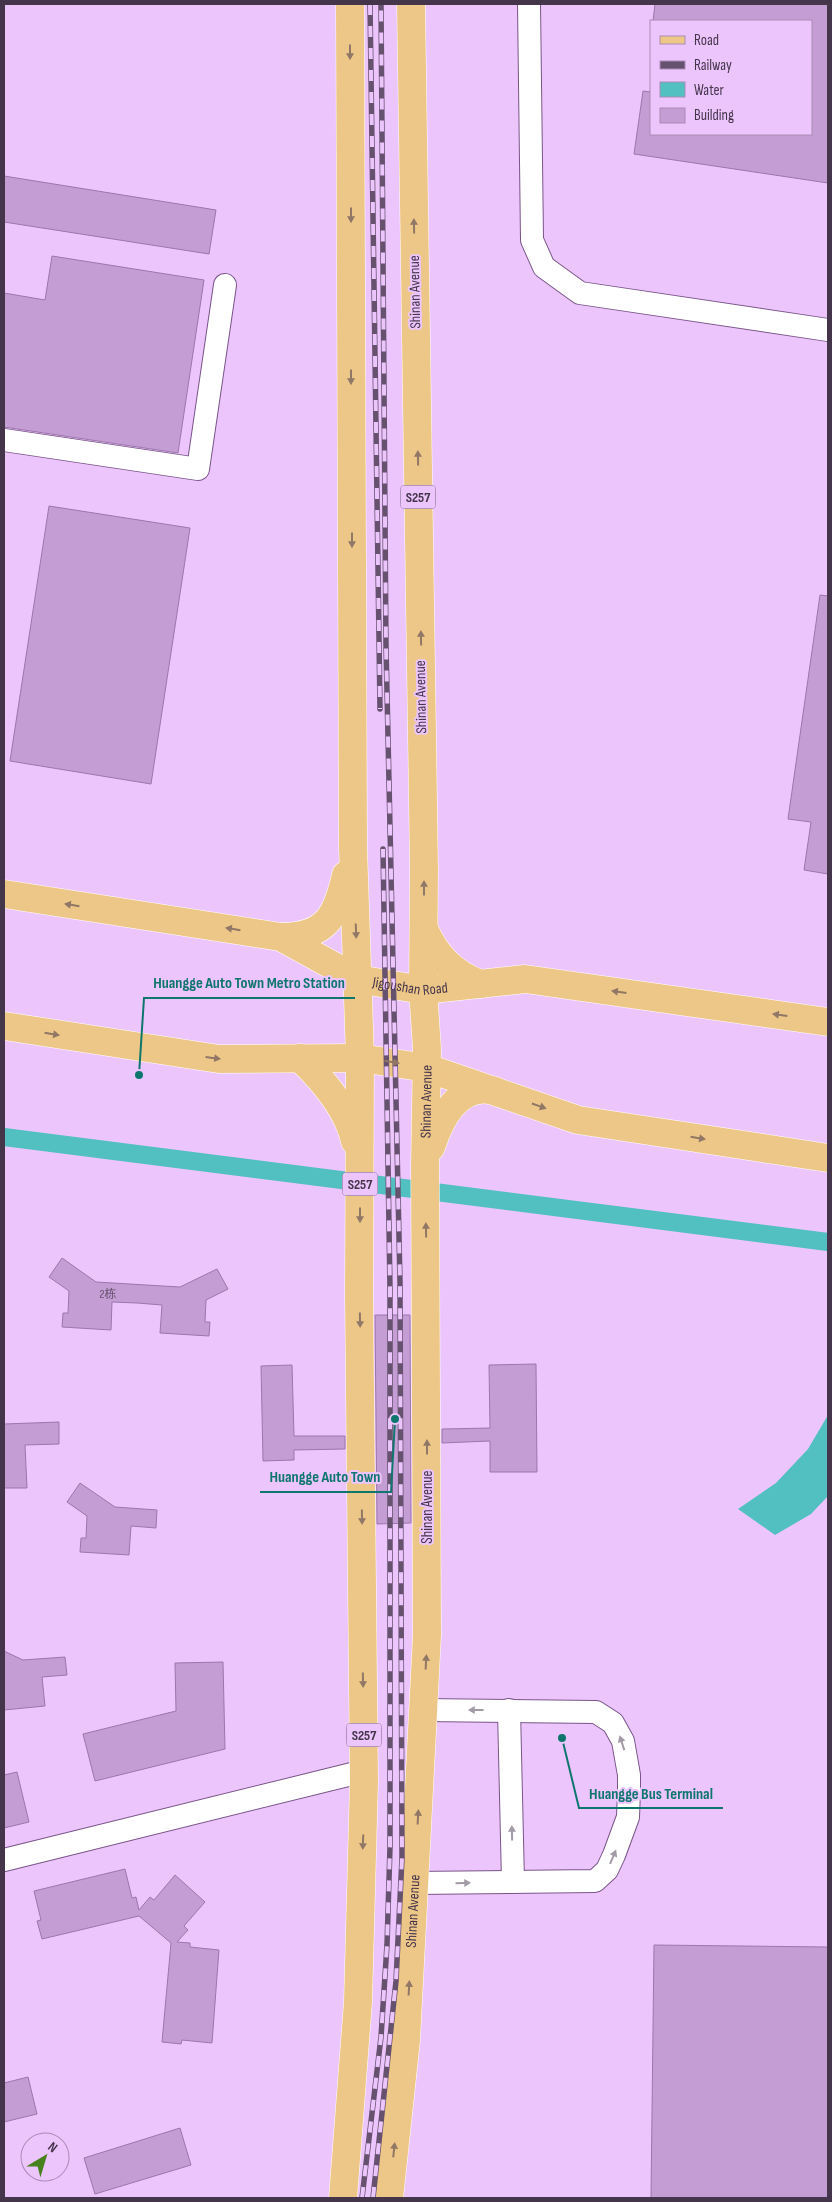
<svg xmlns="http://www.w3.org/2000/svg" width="832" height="2202" viewBox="0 0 832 2202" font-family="'Sofia Sans Condensed','Noto Sans SC',sans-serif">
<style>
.water{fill:#52c0c0}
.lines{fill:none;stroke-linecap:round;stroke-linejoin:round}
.canal{stroke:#52c0c0;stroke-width:18}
.building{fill:#c39dd3;stroke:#9c77ab}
.minor-casing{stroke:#795688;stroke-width:24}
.major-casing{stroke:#fff;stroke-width:29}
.minor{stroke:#fff;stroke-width:22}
.major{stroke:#edc788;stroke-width:28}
.rail-casing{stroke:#66516e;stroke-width:5.5}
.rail{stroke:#ecc5fd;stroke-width:4;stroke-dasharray:11;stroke-linecap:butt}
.oneway{fill:#917766}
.oneway2{fill:#a29aa5}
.labels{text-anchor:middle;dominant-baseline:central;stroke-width:4;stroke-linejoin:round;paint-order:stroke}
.number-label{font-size:12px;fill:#644f6d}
.shield{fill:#ecc5fd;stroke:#776080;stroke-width:1}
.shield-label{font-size:14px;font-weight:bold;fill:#45354b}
.street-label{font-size:15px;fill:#45354b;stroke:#ecc5fd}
.leader{fill:none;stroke:#0f766e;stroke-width:2}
.callout-dot{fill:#0f766e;stroke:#ecc5fd;stroke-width:2}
.callout-label{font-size:16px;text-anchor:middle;font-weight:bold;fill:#0f766e;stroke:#ecc5fd;stroke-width:4;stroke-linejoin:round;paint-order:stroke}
</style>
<rect width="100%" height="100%" fill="#ecc5fd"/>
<polygon class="water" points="828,1415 828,1496 811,1514 775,1535 738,1509 776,1483 808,1449"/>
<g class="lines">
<polyline class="canal" points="4,1137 828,1242"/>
</g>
<g class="building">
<polygon points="655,4 828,4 828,183 634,154 643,91 651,92 651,134 811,134 811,21 653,21"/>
<polygon points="4,176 216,210 209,254 4,222"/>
<polygon points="52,256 204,280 178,453 4,427 4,293 45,300"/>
<polygon points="49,506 190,528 151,784 10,761"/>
<polygon points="820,595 828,596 828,874 804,870 811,822 788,819"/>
<polygon points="62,1258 96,1282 180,1287 217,1269 228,1289 206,1300 205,1322 210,1322 209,1336 160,1333 162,1305 137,1303 112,1302 111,1330 62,1327 63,1313 68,1313 69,1291 49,1277"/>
<polygon points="375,1315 410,1315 411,1523 377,1524"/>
<polygon points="536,1364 537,1472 490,1472 490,1441 442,1443 442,1429 490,1428 489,1365"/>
<polygon points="292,1365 294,1436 345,1436 345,1449 294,1450 294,1460 263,1461 261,1366"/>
<polygon points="59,1422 59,1444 25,1445 27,1488 4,1488 4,1424"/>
<polygon points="80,1483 115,1507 157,1510 156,1528 131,1526 129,1555 80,1552 81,1538 86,1538 87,1516 67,1502"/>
<polygon points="4,1651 23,1660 65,1657 67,1675 42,1677 45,1706 4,1710"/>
<polygon points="223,1662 225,1749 95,1781 83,1734 176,1711 175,1663"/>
<polygon points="17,1772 29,1822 4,1828 4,1775"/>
<polygon points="125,1869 132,1898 136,1897 139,1910 150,1897 154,1900 175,1875 205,1902 184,1926 188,1930 177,1942 190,1943 190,1947 219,1950 212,2043 182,2040 181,2044 162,2042 171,1943 139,1916 42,1939 37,1921 41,1920 34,1891"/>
<polygon points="654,1945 828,1947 828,2198 651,2198"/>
<polygon points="28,2077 37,2114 4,2122 4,2083"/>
<polygon points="180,2128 191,2165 95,2194 84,2158"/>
</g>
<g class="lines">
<g class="minor-casing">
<g id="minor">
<polyline points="529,4 532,240 544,267 580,293 828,330"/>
<polyline points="4,440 198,469 225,285"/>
<polyline points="509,1710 513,1882"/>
<polyline points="4,1860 364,1771"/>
<polyline points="414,1883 595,1881 607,1870 614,1855 628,1817 629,1791 629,1775 623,1741 613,1723 596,1712 423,1710"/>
</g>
</g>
<g class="major-casing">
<g id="major">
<path id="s1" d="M4,894l277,43 76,42 66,11 102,-11 303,43"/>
<path d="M424,929c12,27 28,44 56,55"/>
<path d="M281,937c46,0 56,-22 65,-62"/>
<polyline points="4,1026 219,1059 360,1058 427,1068 578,1120 828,1158"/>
<path d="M300,1058c23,22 48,51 55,83"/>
<path d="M431,1147c9,-28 28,-66 64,-56"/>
<polyline points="343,2198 358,2002 364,1781 359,1295 360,1058 353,847 350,4"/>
<path id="s2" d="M389,2198l17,-158 21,-405 -2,-470 2,-116 -4,-59 1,-121 -13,-865"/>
</g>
</g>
<use href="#minor" class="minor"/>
<use href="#major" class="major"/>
<g class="rail-casing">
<g id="rail">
<polyline points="370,4 380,709"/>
<polyline points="362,2198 381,2037 387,1945 390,1847 390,1289 383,849"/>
<polyline points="373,2198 396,1981 402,1858 400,1282 386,646 381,4"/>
</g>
</g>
<use href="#rail" class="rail"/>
</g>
<defs><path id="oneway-solid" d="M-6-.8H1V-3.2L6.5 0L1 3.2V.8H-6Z" transform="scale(1.25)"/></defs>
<g class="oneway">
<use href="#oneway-solid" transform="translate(350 52) rotate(90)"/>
<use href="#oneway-solid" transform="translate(351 215) rotate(90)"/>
<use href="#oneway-solid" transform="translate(414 226) rotate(-91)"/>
<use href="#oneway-solid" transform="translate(351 377) rotate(90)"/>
<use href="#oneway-solid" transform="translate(418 458) rotate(-91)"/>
<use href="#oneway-solid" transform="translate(352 540) rotate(90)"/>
<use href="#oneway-solid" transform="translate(421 638) rotate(-91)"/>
<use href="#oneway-solid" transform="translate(424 888) rotate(-90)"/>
<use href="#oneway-solid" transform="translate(72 905) rotate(-171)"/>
<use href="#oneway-solid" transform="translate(233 929) rotate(-171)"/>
<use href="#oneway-solid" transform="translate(356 931) rotate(88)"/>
<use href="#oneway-solid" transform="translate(619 992) rotate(-172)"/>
<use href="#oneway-solid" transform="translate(780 1015) rotate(-172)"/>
<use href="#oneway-solid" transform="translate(52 1034) rotate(9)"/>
<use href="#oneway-solid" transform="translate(213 1058) rotate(7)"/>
<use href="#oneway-solid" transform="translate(392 1062) rotate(9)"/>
<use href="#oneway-solid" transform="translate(539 1106) rotate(19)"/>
<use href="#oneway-solid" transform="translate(698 1138) rotate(9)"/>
<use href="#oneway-solid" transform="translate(360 1215) rotate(90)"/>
<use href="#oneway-solid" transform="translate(426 1230) rotate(-91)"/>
<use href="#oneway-solid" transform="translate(360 1320) rotate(89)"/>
<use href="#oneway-solid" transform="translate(427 1447) rotate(-90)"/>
<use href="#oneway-solid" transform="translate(362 1517) rotate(89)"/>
<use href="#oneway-solid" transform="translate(426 1662) rotate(-87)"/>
<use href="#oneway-solid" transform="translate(363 1680) rotate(89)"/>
<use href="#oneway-solid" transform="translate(418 1817) rotate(-87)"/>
<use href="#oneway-solid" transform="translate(363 1842) rotate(92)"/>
<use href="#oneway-solid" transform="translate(409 1988) rotate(-87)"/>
<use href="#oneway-solid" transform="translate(394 2150) rotate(-84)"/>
</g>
<g class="oneway2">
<use href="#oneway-solid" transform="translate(476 1710) rotate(180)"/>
<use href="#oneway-solid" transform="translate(622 1743) rotate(-108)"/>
<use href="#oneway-solid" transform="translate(512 1833) rotate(-91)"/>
<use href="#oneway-solid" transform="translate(613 1857) rotate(-67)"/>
<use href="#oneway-solid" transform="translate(463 1883) rotate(-1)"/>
</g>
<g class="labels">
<g class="number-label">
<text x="108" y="1294">2栋</text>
</g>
<g class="shield">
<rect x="400.5" y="485.5" width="35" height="23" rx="4"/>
<rect x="342.5" y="1172.5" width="35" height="23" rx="4"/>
<rect x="346.5" y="1723.5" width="35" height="23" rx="4"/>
</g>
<g class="shield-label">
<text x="418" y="497">S257</text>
<text x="360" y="1184">S257</text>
<text x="364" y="1735">S257</text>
</g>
<g class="street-label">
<text transform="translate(415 292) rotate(-91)">Shinan Avenue</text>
<text transform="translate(421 697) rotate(-91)">Shinan Avenue</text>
<text stroke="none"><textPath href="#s1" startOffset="421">Jigoushan Road</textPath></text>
<text stroke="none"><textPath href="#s2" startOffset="1098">Shinan Avenue</textPath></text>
<text transform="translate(427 1507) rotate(-90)">Shinan Avenue</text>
<text stroke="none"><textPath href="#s2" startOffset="288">Shinan Avenue</textPath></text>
</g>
</g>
<path class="leader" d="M139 1075L144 998H355M395 1419L391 1492H260M562 1738L579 1808H723"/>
<g class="callout-dot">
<circle cx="139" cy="1075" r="5"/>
<circle cx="395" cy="1419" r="5"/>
<circle cx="562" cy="1738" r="5"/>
</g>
<g class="callout-label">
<text x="249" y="988">Huangge Auto Town Metro Station</text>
<text x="325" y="1482">Huangge Auto Town</text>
<text x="651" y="1799">Huangge Bus Terminal</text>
</g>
<rect width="832" height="2202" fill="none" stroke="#45354b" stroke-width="10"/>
<rect x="650" y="20" width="162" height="115" fill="#ecc5fd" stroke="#a98bb6"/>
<rect x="660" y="36" width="25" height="8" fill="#edc788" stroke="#a98bb6"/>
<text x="694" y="45" font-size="15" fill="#45354b">Road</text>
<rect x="660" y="61" width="25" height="8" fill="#66516e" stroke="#a98bb6"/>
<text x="694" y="70" font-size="15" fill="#45354b">Railway</text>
<rect x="660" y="82" width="25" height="15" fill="#52c0c0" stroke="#a98bb6"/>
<text x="694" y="95" font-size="15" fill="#45354b">Water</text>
<rect x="660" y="108" width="25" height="15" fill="#c39dd3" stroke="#a98bb6"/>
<text x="694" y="120" font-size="15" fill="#45354b">Building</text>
<g transform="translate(45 2157) rotate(38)"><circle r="24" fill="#ecc5fd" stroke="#a98bb6"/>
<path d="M0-4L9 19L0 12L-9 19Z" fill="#47821f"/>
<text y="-8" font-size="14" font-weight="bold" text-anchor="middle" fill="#45354b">N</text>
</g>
</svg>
